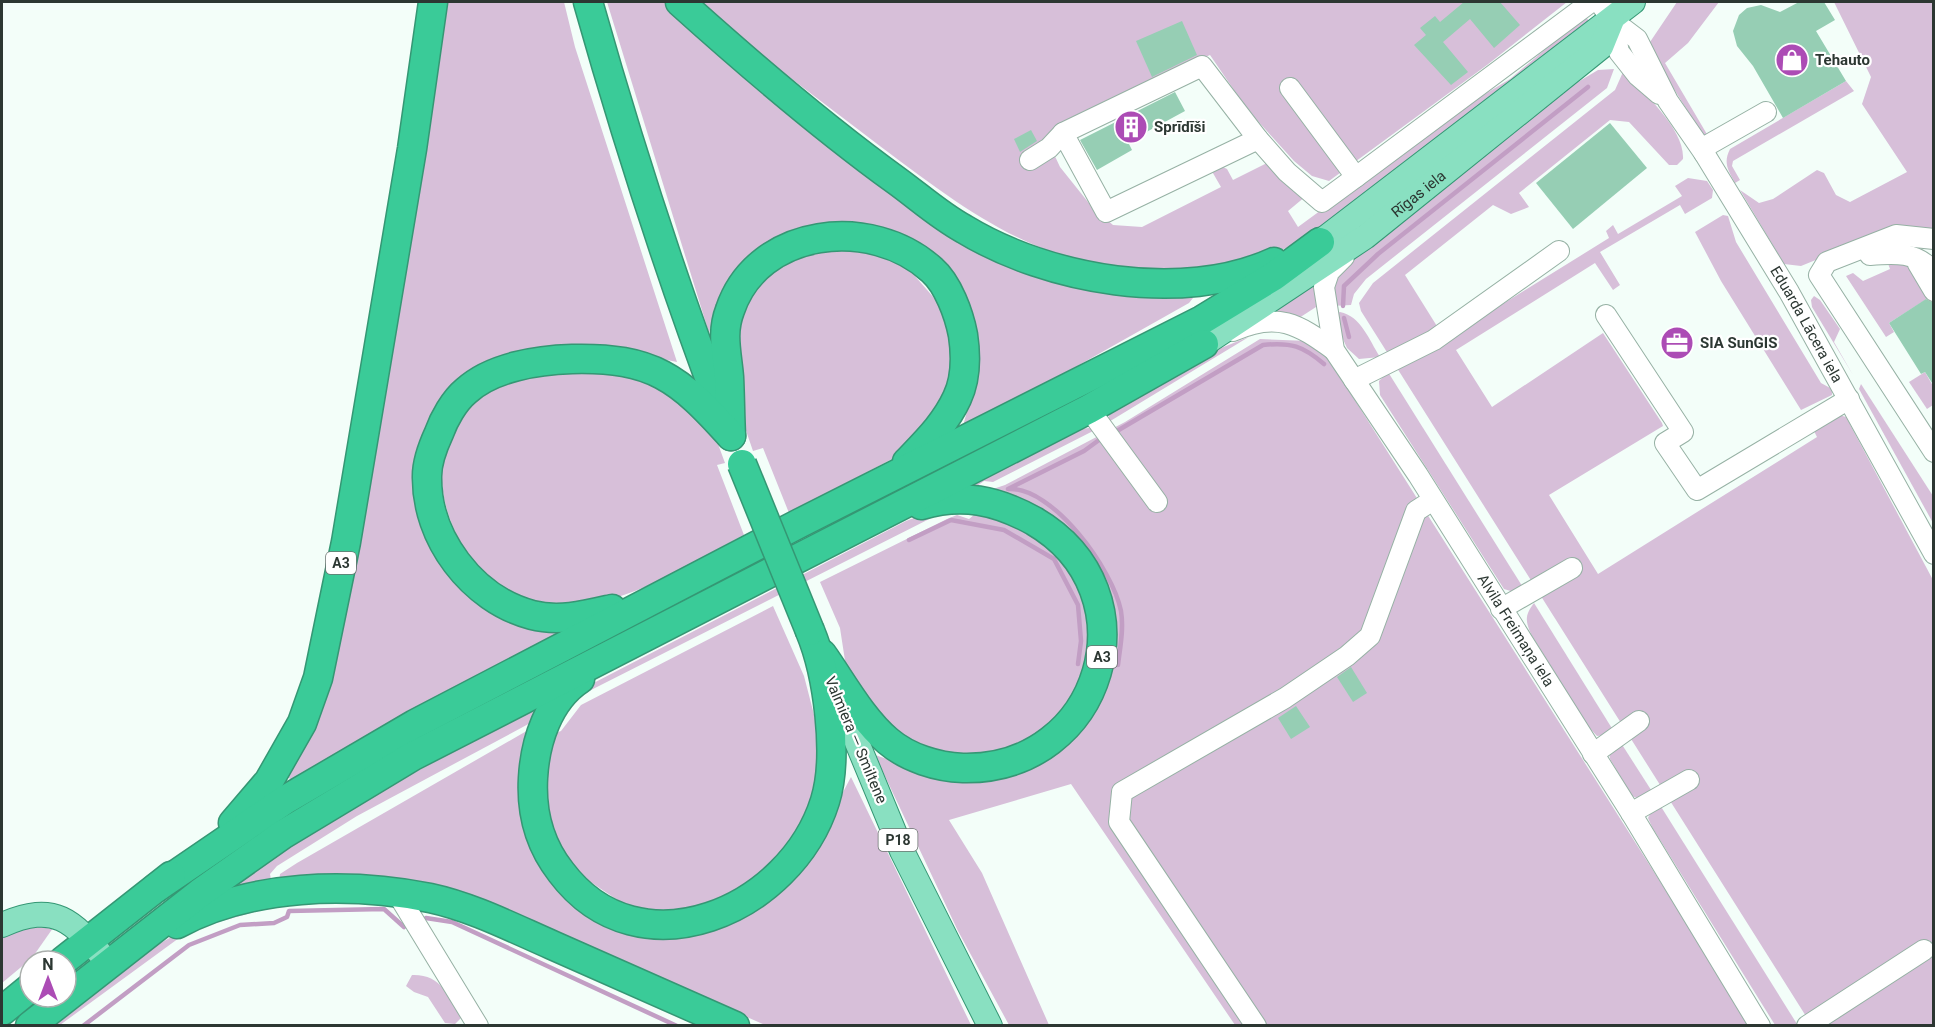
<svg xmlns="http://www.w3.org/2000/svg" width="1935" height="1027" viewBox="0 0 1935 1027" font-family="Roboto,sans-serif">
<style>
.green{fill:#d7bfd9}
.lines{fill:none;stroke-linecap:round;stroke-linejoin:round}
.stream{stroke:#c29ec4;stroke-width:4.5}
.building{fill:#96ceb4}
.minor-casing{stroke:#96b1a4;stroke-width:22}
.major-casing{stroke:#359774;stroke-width:26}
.highway-casing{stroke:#359774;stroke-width:31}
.minor{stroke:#fff;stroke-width:20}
.major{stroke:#89e0c1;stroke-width:24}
.highway{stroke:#3acb98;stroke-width:28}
.highway-bridge-casing{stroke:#359774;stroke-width:31;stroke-linecap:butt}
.highway-bridge{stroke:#3acb98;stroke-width:28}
.labels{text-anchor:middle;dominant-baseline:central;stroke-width:4.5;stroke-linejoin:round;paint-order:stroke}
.shield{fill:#fff;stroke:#6b7370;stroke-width:1.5}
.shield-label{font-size:14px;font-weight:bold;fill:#2c3732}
.poi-label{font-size:15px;font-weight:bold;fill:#2c3732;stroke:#fff;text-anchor:start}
.street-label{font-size:15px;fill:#2c3732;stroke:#fff}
</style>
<rect width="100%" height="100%" fill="#f3fef9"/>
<g class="green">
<polygon points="444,2 564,2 575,47 677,362 607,348 464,377 415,496 427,539 463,588 559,631 560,637 448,690 292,781 288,777 309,737 333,675 348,603"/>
<polygon points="607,2 664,2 708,40 973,245 1188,294 1193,298 1189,303 999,410 963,426 972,393 922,247 860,223 811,225 758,249 722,291 709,333"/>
<path d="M691,2h876l-80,63 -158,116 -17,-5 -18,-15 -47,-52 -37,-54 -57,24 -107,58 14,30 32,40 21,18 29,2 79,-40 -11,-19 9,-3 8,4 6,11 38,-19 35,35 -18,15 10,16 157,-115 55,-33 71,-60 6,-1 2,4 -285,218c-29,13 -59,27 -90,32 -15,2 -31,0 -45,0 -127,0 -201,-60 -297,-132 -60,-46 -121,-92 -181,-138z"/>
<polygon points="1677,2 1719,2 1688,43 1665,63 1708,136 1705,139 1656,60 1650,42"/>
<polygon points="1834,2 1933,2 1933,232 1872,237 1801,266 1784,264 1740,190 1759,203 1773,199 1817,170 1824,173 1836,195 1850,202 1907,172 1862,104 1871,77"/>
<polygon points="1614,69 1607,88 1366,279 1354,294 1351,305 1331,306 1337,278 1348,263 1578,82 1598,70"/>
<path d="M1623,72c20,20 62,57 60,87l-6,6h-8l-40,-43 -19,-2 -91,73 10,14 -18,7 -18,-9 -88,70 35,56 21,-1 148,-92 -3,-7 7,-6 5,9 64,-38 -7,-10 13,-8 19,3 6,9 -1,8 -27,16 -5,-9 -80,47 20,33 -7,5 -18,-27 -139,87 36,57 111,-74 59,90 1,3 -114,69 49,79 219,-137 -4,-8 23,-15 10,3 87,163v445h-116l-8,-4 -448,-710 -2,-8 14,-20 242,-193z"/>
<path d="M1846,81l8,10 -121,70 -1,5 8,14 -5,3c-7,-13 -12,-20 -5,-34z"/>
<polygon points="1723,215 1728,216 1736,242 1821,383 1832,389 1832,395 1801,410 1721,281 1695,232"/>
<polygon points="829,245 872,251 907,267 942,307 954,360 946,396 926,429 892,459 789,513 763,448 753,451 733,393 731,335 759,279 795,254"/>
<polygon points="1886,258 1908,264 1933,295 1889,323 1894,332 1886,337 1846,276 1853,273 1863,281 1890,269"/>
<polygon points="1312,284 1315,286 1316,307 1299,318 1279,313 1277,309"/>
<polygon points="1814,296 1820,300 1840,329 1834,342 1853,375 1812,307 1811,300"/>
<path d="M1340,312c21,4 29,28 40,45l-21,2 -12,-11 -15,-33z"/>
<polygon points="1261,332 1252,335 1107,423 1110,412 1221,348"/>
<polygon points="1260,339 1308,341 1330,361 1732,995 1748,1025 1235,1025 1071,784 949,820 982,873 1049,1025 1009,1025 958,931 875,755 944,778 1083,723 1106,590 990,490 1005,485 1125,422"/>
<path d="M554,371l57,2 45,8 41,33 21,30 7,19 -8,2 27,70c-51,26 -104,63 -162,70 -18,3 -60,-2 -76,-10 -6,-4 -12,-11 -17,-16 -44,-41 -69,-121 -22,-171 22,-23 57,-28 87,-37z"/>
<polygon points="1388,372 1524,589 1514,592 1504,589 1380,395 1379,381"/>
<polygon points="1925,372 1933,386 1933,405 1927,409 1909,382"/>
<polygon points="1861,384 1933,496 1933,523 1859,389"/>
<polygon points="1089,428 1095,430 993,482 984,481 977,486 972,484 1080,429"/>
<polygon points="951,508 593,689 569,703 582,689 906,521 937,509"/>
<polygon points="980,510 1033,528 1078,575 1092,643 1080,686 1067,706 1038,735 996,754 945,756 909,742 875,711 846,667 840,628 820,582 947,519 957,515 969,519"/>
<path d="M1534,603l79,127 -7,5 -9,1 -11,-12 -55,-90c-6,-14 -6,-19 3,-31z"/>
<polygon points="773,606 804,676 819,734 820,782 803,820 768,869 727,897 675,913 625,905 574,871 557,845 542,810 551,735 561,731 581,705"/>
<path d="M535,709l5,1 -6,11 -177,95 -80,50 -7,8 2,11 -35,4 1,-6c94,-67 194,-122 297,-174z"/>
<path d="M530,729c-3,15 -10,31 -10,46 -1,57 16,107 68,137 16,9 35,15 52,22l167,-74 44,-83 120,248h-206l-250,-110 -236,-33 1,-8 17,-11z"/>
<polygon points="1621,743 1653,793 1639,799 1632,796 1610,759 1609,752"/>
<polygon points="1660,805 1797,1024 1775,1025 1652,827 1648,818 1652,810"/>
<polygon points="269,908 190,930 60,1025 55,1026 157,945 189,927"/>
<polygon points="38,926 53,928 32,958 2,983 2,938 18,930"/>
<path d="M412,975c29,-1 36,20 49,43l-6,6 -10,-1 -17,-26 -14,-5 -8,-6z"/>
</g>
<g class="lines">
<g class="stream">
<polyline points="1343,306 1344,286 1378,254 1588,87"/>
<polyline points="1344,318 1349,337"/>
<path d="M1117,431l146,-86c28,-3 40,1 61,19"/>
<path d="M1099,440l-15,11 -76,38c45,-3 105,81 113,122 3,18 -1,37 -3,54"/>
<polyline points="909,540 951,520 1004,530 1054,559 1078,605 1081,641 1078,664"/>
<polyline points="426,918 452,922 677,1026"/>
<polyline points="83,1026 189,945 240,925 274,923 287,917 289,911 384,909 404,927"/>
</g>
</g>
<g class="building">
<polygon points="1464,2 1500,2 1520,25 1494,48 1470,19 1443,42 1468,72 1451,85 1414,45 1426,35 1420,28 1435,16 1440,22"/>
<polygon points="1799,2 1824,2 1835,20 1816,31 1846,81 1783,118 1753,66 1737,46 1733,31 1739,15 1747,8 1761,5 1780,12"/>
<polygon points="1182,21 1197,55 1152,77 1136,41"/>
<polygon points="1175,92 1185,111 1128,142 1132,150 1097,170 1080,140"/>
<polygon points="1610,123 1647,168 1573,229 1536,183"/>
<polygon points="1031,130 1037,141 1020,152 1014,139"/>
<polygon points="1926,299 1934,303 1934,386 1925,372 1921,374 1889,323"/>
<polygon points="1351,667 1367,693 1353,702 1337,677"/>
<polygon points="1296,706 1310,727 1291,739 1278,718"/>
</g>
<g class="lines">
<g class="minor-casing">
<g id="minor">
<path id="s1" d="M1599,2l13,18 25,19 31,62 36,52 85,139 145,262"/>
<polyline points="1612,20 1619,52 1638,76 1659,94"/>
<polyline points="1290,88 1356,177 1591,2"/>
<polyline points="1063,133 1106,212 1258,139 1287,172 1322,202 1356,177"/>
<polyline points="1704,153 1708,145 1766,112"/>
<polyline points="1030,160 1049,148 1063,133 1202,66 1258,139"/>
<polyline points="1934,239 1896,235 1827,262 1819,275 1934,452"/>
<path d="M1870,255c24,-2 48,-4 64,18"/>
<path id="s2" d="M1344,257l-15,15 -5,15 10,63 84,125 213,338 129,213"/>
<polyline points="1918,264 1934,291"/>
<polyline points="1606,315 1683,432 1665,443 1697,490 1849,399"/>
<path d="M1233,331c44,-20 65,-7 101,19"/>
<polyline points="1354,380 1434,340 1559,251"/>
<polyline points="1089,409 1157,502"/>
<polyline points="1501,609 1572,568"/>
<polyline points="1593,754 1639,721"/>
<polyline points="1631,813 1689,780"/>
<polyline points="397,893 478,1026"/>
<polyline points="1256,1026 1119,822 1122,792 1285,698 1347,656 1370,636 1416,511 1433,500"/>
<polyline points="1807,1026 1924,950"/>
</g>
</g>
<g class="major-casing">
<g id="major">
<polyline points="1320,242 1633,2"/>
<path id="s3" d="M1204,344l161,-107 236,-190 11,-27"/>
<polyline points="832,682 902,851 990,1026"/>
<path d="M2,925c56,-25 72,-2 108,40"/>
</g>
</g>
<g class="highway-casing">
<g id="highway">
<path d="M588,2c39,138 83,275 134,410"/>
<path d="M680,2c70,63 141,124 217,179 22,16 43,35 67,48 84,51 218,75 310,33"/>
<path d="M731,436c-1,-19 -1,-39 -2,-59 -2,-24 -8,-44 1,-67 28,-83 142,-95 202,-40 16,14 27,44 31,65 3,20 3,44 -6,63 -12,26 -31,44 -50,64"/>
<path d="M612,609c-26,6 -53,13 -80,6 -60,-16 -106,-77 -105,-139 0,-15 6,-30 12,-43 5,-14 15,-32 27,-42 26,-24 72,-31 106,-32 81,-2 107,19 159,77"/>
<path d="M822,654c20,28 39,64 66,87 20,17 49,26 75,27 140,3 193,-176 71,-247 -38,-21 -72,-28 -113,-16"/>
<path d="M580,679c-32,21 -45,63 -47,99 -2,35 6,66 28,94 79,105 230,38 264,-71 14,-45 3,-127 -15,-170"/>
<polyline points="233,823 269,781 302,723 318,678 346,542 412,149 433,2"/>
<polyline points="156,888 285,800 415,724 800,523 1202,320 1274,276 1320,242"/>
<path d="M177,924c74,-40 172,-42 253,-26 42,9 83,30 122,47 61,27 122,54 183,81"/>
<polyline points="63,961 171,876"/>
<polyline points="2,1011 30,988"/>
<polyline points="30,1026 200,893 282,835 413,756 1089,409 1204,344"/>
</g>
</g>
<use href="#minor" class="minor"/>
<use href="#major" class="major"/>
<use href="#highway" class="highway"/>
<g class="highway-bridge-casing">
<polyline id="highway-bridge" points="742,464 810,631"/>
</g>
<use href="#highway-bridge" class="highway-bridge"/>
</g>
<defs>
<g id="shop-disc" transform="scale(1.725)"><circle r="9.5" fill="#ac4cb5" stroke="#fff"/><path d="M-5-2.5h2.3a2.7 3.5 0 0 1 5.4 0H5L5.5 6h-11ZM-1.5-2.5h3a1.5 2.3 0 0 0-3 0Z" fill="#fff"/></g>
<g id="building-disc" transform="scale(1.725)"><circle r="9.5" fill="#ac4cb5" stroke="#fff"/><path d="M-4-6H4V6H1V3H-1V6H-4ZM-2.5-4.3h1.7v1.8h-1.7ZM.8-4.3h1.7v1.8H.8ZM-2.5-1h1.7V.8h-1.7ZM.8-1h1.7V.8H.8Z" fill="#fff"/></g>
<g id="office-disc" transform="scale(1.725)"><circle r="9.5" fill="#ac4cb5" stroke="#fff"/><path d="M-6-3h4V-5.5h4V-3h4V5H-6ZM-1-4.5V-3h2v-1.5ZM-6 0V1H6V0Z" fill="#fff"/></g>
</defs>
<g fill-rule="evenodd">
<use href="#shop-disc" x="1792" y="60"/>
<use href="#building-disc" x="1131" y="127"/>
<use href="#office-disc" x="1677" y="343"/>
</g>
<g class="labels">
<g class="shield">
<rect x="326" y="552" width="30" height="22" rx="4.5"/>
<rect x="1087" y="646" width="30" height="22" rx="4.5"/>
<rect x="878.5" y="829" width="39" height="22" rx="4.5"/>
</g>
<g class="shield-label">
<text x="341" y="563">A3</text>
<text x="1102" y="657">A3</text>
<text x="898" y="840">P18</text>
</g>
<g class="poi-label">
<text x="1815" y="60">Tehauto</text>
<text x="1154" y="127">Sprīdīši</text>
<text x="1700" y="343">SIA SunGIS</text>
</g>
<g class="street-label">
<text stroke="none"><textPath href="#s3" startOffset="262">Rīgas iela</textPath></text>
<text stroke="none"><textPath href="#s1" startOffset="386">Eduarda Lācera iela</textPath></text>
<text stroke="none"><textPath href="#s2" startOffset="435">Alvila Freimaņa iela</textPath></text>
<text transform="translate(856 740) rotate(67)">Valmiera — Smiltene</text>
</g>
</g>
<rect width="1935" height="1027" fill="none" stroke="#2c3732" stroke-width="6"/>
<g transform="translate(48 979)"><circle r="28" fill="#ffffff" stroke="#abafad" stroke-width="1.5"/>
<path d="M0-4.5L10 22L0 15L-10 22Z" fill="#ac4cb5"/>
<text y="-9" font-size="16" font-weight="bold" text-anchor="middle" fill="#2c3732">N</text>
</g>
</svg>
